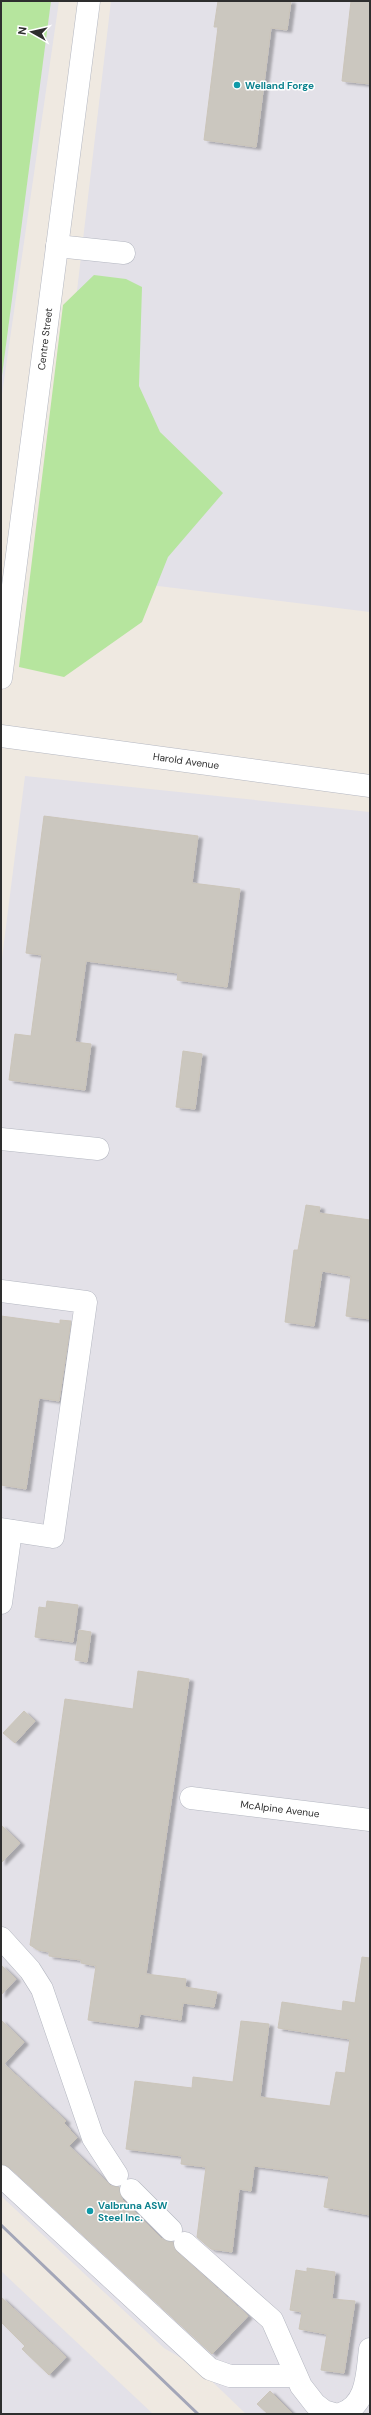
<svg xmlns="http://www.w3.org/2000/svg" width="371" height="2415" viewBox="0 0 371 2415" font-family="'DM Sans',sans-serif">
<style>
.industrial{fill:#e3e1e8}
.green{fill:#b6e59e}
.building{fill:#cbc7bf;stroke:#cbc5ba;filter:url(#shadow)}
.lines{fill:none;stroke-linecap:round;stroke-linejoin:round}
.minor-casing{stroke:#b4b7c1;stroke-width:23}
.minor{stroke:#fff;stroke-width:22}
.rail{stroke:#a3a6b8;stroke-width:3}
.culture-dot{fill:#0f9aa8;stroke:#fff;stroke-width:1.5}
.labels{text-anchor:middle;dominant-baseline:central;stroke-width:3;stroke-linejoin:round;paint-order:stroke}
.culture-label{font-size:10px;font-weight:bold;fill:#0d838f;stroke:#fff;text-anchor:start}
.street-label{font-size:10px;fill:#2e2e2e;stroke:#fff}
</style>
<defs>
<filter id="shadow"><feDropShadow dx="4.5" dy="2.5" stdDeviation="1" flood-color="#0004"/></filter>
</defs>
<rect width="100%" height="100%" fill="#efe9e1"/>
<g class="industrial">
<polygon points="1,1 59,1 1,401"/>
<polygon points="111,1 370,1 370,612 44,572"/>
<polygon points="25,776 370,812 370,2414 246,2414 198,2368 164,2348 1,2196 1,966"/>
<polygon points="1,2271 153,2414 1,2414"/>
</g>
<g class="green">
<polygon points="1,1 51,1 1,383"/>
<polygon points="94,275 126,279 142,287 139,386 160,432 223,493 168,557 142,622 64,677 19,667 63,305"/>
</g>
<g class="building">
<polygon points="218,1 291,1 287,30 271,28 256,147 204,140 218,27 214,27"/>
<polygon points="351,1 370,1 370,84 342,81"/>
<polygon points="44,816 198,836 192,883 240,889 227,987 177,980 178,973 86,961 75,1042 91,1044 85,1090 9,1080 15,1034 31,1036 42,955 26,953"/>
<polygon points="183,1051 202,1054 195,1109 176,1107"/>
<polygon points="306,1205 320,1207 319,1213 370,1220 370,1319 346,1316 351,1276 322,1271 314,1326 285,1322 294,1250 298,1250"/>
<polygon points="1,1316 60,1324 60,1320 71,1321 59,1401 39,1398 26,1489 1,1485"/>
<polygon points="47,1601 78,1605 73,1642 35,1637 39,1607 46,1608"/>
<polygon points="79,1630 91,1632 87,1662 75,1660"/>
<polygon points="138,1671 189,1679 146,1974 186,1979 185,1987 217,1992 214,2007 183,2003 181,2020 140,2014 138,2027 88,2020 96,1966 81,1963 81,1960 49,1956 49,1952 38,1950 30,1945 65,1699 133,1709"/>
<polygon points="24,1711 35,1721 15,1743 3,1733"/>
<polygon points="1,1825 20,1843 1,1863"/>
<polygon points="362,1957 370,1958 370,2215 324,2207 329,2176 254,2166 251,2191 239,2189 232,2252 211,2249 197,2237 206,2167 181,2164 182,2156 126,2149 135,2081 192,2088 193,2077 233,2082 241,2021 269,2024 260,2097 330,2106 336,2072 345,2073 350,2039 278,2028 282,2002 342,2011 343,2001 355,2003"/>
<polygon points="1,1965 16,1979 1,1995"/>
<polygon points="1,2020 24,2042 4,2064 66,2121 64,2123 77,2138 69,2146 111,2186 119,2187 122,2199 162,2239 173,2242 177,2252 248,2316 212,2354 9,2167 1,2164"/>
<polygon points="307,2268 335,2272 332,2299 355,2301 344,2373 321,2370 327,2334 299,2329 302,2312 290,2310 296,2270 307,2272"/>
<polygon points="1,2297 66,2357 49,2375 22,2349 25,2346 1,2322"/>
<polygon points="270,2391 293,2414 268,2414 257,2404"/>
</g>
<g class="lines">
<g class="minor-casing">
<g id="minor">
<polyline points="57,246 124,253"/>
<polyline points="1,678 89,1"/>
<polyline points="1,736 370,786"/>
<polyline points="1,1139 98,1149"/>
<polyline points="1,1291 86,1302 53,1537 1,1529"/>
<polyline points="1,1603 11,1531"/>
<polyline points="191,1798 370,1820"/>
<polyline points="1,1938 30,1970 42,1989 93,2138 117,2175"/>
<polyline points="1,2176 210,2369 230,2376 296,2376"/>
<polyline points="131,2190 171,2230"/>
<polyline points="185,2243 272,2320 301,2386 315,2404 324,2411 334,2414"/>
<path d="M340,2414c28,-8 27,-42 30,-65"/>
</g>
</g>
<use href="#minor" class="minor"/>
<polyline class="rail" points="1,2225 198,2414"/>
</g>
<g class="culture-dot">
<circle cx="237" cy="85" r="4"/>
<circle cx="90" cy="2211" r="4"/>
</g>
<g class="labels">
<g class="culture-label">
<text x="245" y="85">Welland Forge</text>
<text x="98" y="2205">Valbruna ASW<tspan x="98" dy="12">Steel Inc.</tspan></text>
</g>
<g class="street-label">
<text transform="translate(45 339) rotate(-83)">Centre Street</text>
<text transform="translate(186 761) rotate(8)">Harold Avenue</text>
<text transform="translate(280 1809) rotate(7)">McAlpine Avenue</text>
</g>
</g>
<rect width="371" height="2415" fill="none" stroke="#2e2e2e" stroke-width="4"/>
<g transform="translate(32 32) rotate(278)" stroke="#ffffff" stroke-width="3" paint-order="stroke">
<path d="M0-3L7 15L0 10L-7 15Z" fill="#2e2e2e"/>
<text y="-6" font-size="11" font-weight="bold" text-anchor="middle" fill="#2e2e2e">N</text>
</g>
</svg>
